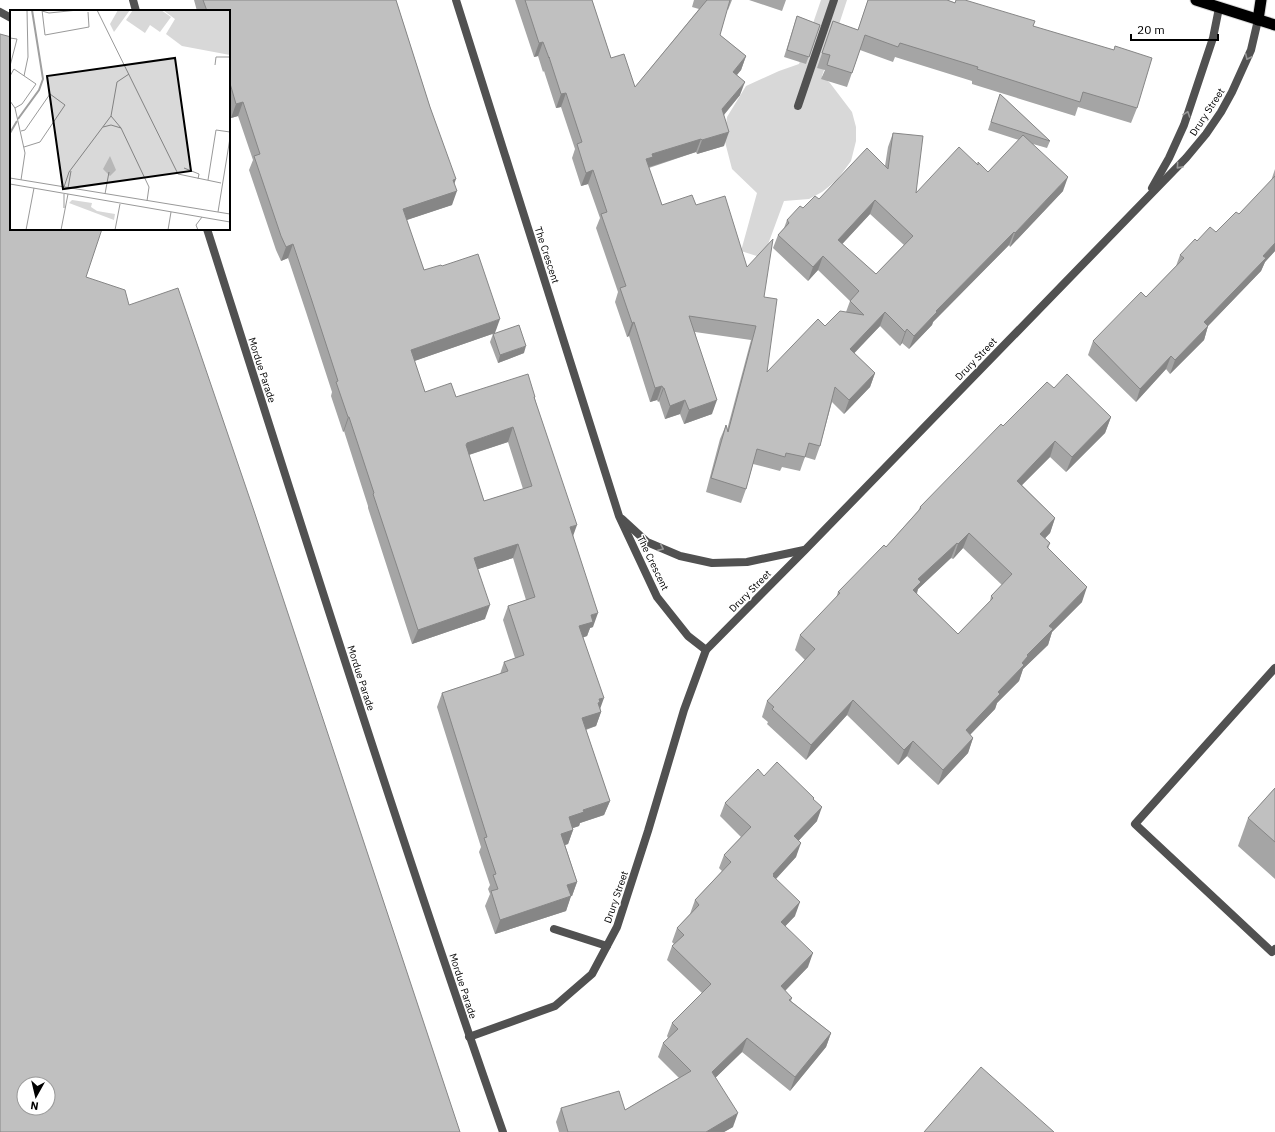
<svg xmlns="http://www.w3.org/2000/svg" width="1275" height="1132" viewBox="0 0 1275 1132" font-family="'IBM Plex Sans',sans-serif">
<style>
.green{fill:#d8d8d8}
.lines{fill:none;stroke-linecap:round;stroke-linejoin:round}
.trunk-casing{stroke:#dbdbdb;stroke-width:13}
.service{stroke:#515151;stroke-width:8}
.minor{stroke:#515151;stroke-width:8}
.trunk{stroke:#000;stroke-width:11}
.wall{fill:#a5a5a5;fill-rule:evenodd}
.shaded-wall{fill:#868686}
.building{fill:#c0c0c0;stroke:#868686;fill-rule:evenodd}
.oneway{stroke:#979797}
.labels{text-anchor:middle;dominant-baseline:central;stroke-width:3;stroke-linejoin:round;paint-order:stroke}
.street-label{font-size:10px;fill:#000;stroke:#fff}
.inset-river{fill:none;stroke:#9f9f9f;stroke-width:2}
.inset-road{fill:none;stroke:#999;stroke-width:1}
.view{fill:#000;fill-opacity:0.15;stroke:#000;stroke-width:2}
.inset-edge{fill:none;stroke:#000;stroke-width:2}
</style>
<rect width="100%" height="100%" fill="#fff"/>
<polygon class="green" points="821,0 847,0 822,76 830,83 852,112 856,127 856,141 851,161 837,180 822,192 809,199 784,201 763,258 741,251 757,193 732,169 724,138 727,117 746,86 779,71 799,64"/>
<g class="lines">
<g class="trunk-casing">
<g id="trunk">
<polyline points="1196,0 1275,25"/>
<polyline points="1258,20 1261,0"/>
</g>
</g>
<g class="service">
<polyline points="0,12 11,18"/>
<polyline points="798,106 834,0"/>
<polyline points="1275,668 1135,824 1272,952 1275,949"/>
<polyline points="554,929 607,946"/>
</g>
<g class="minor">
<polyline points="133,0 136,11"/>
<polyline points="456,0 619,516 657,597 688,636 706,650"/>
<polyline points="1152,188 1169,158 1184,125 1213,38 1219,8"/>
<path d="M207,229c96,302 191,604 296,903"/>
<polyline points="622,519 647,542 680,556 712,563 747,562 804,550"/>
<polyline points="469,1037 555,1006 592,974 617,927 648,831 684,710 706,650 805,550 1186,158 1206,134 1221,112 1232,92 1251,50 1258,20"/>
</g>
<use href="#trunk" class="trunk"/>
</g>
<g class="wall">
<path d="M194,0h202l58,183 -2,22 -46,15 18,50 18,-4 53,67 -81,28 11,31 31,5h79v2l38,136 20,92 -3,1 -3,8 -4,1 18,75 -5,14 -10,4 24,71 -6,14 -24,8 -1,3 -6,2v2l-5,14 -3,1 12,37 -5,14h-1l-5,15 -71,23 -10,-28 5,-12 -2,-5 2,-4 -11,-33 2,-5 -44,-140 5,-14 58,-19 4,-12 11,-4 -12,-38 5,-14 18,-6 -13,-42 -35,11 7,50 -73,25 -44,-136v-2l-24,-75 -1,1 -12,-36 1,-4 -26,-80 -18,-54 -7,3 -5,-11 -27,-80 4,-10 -15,-44 -7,2 -2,-7v-100h-32zM508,442l15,47 -39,12 -15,-46z"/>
<path d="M515,0h77l19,58 24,29 64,-78 -7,-2 2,-7h38l-4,10 -1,-1 -7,26 26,21 -5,14 -4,5 3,20 -16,20v31l-27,8 -1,-2 -47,16 13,37h34l51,62 17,30 3,75 58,-46 21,-14 4,-11 -32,-31 -10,11 -35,-33 5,-13 6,-7 3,-8 16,-12 82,-42 3,-19 5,-14 23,60 62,-28 10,7 31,-32 -31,-10 12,-36 50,47 -3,7 -14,-4 30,47 -53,56 -1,-2 -76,77 -1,3 -23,24 -7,-6 -2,3 -20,-20 -26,27 21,20 -5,14 -26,27 -12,-12 -12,44 -5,14 -10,-3 -5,14 -18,-4 -2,4 -27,-7 -7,25 -5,14 -35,-11 14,-53 6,-14 1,5 24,-90 -56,-8 17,82 -28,10 -4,-10 -15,5 -6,-18 -1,1 -1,-2 -7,2 -21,-66 -2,1 -12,-35 3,-10 -22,-64 4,-10 -12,-34 -7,2 -9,-28 3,-9 -14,-42 -5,1 -12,-37 -1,1 -5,-16 -4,1zM870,214l34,31 -28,29 -34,-30z"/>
<polygon points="749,0 786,0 782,11"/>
<polygon points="868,0 947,0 1033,26 1137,108 1131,123 1078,107 1075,116 972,84 972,81 895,57 893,62 860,50 847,87 821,79 825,70 817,68 833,21 858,30"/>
<polygon points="797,16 820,25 806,64 784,57"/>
<polygon points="1275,169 1275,251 1265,262 1261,271 1208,326 1204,340 1170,374 1166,369 1136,402 1088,355 1093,341 1146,297 1176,266 1180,255 1197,241 1216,232 1239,214 1271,181"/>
<polygon points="493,334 524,353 498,363 490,342"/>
<path d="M1054,388l57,29 -6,16 -39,39 -16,-15 -28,28 33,33 -5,15 -5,5 5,5 -2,6 34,53 -30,30 -4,13 -25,24 -4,12 -22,22 -2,6 -25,26 3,3 -5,15 -30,32 -31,-29 -9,9 -51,-50 -41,45 -39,-36 1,-2 -6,-5 5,-16 38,-41 -10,-10 5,-15 36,-37 2,-6 48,-45 32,-36 2,-4 83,-81zM963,548l39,37 -11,11 -1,5 -32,33 -41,-40 1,-5 33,-31 2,1z"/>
<polygon points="764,776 814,798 814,800 817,821 799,840 796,857 776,879 795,916 785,926 808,967 785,991 792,998 791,1001 831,1033 826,1047 790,1091 742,1052 715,1078 733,1127 724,1132 559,1132 556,1122 561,1108 625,1110 679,1078 658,1057 663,1043 668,1038 667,1036 672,1023 702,993 667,960 672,946 674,944 672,942 677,928 690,914 695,900 722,871 719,868 724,855 741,837 720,816 725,803"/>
<polygon points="1275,788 1275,879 1238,846 1248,818"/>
</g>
<g class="shaded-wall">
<polygon points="543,42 538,56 534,57 539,43"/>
<polygon points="746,56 741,70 728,85 733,72"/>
<polygon points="745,82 740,95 717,123 722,109"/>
<polygon points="566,93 561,107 556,108 561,94"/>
<polygon points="243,102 238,116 231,118 236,104"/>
<polygon points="729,132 724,146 697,154 702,140"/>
<polygon points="701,139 696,152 649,167 648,171 646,159 652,154"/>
<polygon points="593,170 588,184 581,186 586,173"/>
<polygon points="1068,177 1063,191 1010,247 1015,233"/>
<polygon points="456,179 451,193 457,191 452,205 398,223 403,209 453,180"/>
<polygon points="875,200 870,214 833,254 838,240"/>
<polygon points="1014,232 1009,245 933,322 932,325 909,349 914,336 936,311"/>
<polygon points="1275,243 1275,251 1265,262 1261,271 1208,326 1204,340 1170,374 1175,360 1204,322 1263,256"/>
<polygon points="293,244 288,258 281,261 286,247"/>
<polygon points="823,256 818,270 808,281 813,267"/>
<polygon points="885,312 880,326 845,363 850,349"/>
<polygon points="500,319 495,333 406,364 411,350"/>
<polygon points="634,322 629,336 627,337 632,323"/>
<polygon points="907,329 902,343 900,346 905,332"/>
<polygon points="526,346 524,353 498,363 500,355"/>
<polygon points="1171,356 1166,369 1136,402 1140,389"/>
<polygon points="875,373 870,387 844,414 849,400"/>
<polygon points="662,386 657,400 650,402 655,388"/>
<polygon points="663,388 664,388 659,401 658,402"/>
<polygon points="685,400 680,414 665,419 670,406"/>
<polygon points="717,400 712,414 684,424 689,410"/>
<polygon points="348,417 349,417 344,431 343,432"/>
<polygon points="1111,417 1105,433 1066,472 1072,457"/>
<polygon points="513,427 508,442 462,457 467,443"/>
<polygon points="1055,441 1050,457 1011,496 1017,481"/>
<polygon points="1055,518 1050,533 1035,549 1040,534"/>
<polygon points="577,525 572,539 570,527"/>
<polygon points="969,533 963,548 953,559 958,544"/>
<polygon points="957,543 951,558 918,589 915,597 913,590 918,579"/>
<polygon points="518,544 513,558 469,572 474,558"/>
<polygon points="1087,587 1082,602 1052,632 1048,645 1023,669 1019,681 997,703 995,709 960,745 966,730 1022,663 1049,626"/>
<polygon points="490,605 485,619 412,644 418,630"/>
<polygon points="598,613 593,627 590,628 587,636 574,641 579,626 591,615"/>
<polygon points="604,698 599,712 601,712 596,726 577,732 582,718 599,699"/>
<polygon points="853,700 847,715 806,760 811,745"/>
<polygon points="973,738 968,753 938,785 943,770"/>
<polygon points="913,741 907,756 898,765 904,750"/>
<polygon points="610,801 604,815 580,823 579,826 564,831 569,817 583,810"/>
<polygon points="822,807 817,821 790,850 794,836"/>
<polygon points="573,830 568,844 556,848 561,834"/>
<polygon points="801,843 796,857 771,884 773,874"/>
<polygon points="577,882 572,896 562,899 567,885"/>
<polygon points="571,896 566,911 495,934 500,920"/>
<polygon points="800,902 795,916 776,936 781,922"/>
<polygon points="813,953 808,967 776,1000 781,986"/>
<polygon points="831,1033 826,1047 790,1091 795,1077"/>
<polygon points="747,1038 742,1052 707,1086 712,1072"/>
<polygon points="738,1113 733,1127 724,1132 706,1132"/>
</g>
<g class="building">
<path d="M203,0h193l34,107 26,72 -3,1 4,11 -54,18 21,61 17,-5 1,1 36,-12 22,65 -89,31 14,42 26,-9 5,14 72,-23 7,23h-1l43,128 -7,2 28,86 -7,2 2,7 -14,4 25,72 -5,1 1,3 -2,1 3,9 -19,6 28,83 -27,9 1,2 -15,5 4,13 -12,4 16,48 -10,3 4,11 -71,24 -9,-29 7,-2 -5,-14 3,-1 -12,-36 3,-1 -45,-144 66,-22 -4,-9 20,-7 -16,-49 27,-9 -17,-53 -44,14 16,47 -72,25 -45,-136 1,-1 -25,-76h-1l-12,-35 2,-1 -27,-83 -18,-54 -7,3 -5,-11 -27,-80 6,-2 -17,-52 -7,2 -7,-24v-69h-22zM513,427l19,59 -48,15 -18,-56 1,-2z"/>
<path d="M525,0h67l19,58 13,-4 11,33 72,-87h23l-10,35 26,21 -13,16 12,10 -23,27 7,23 -27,8 -1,-1 -49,15 1,3 -7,2 16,46 30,-10 4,10 29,-9 22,71 26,-28 -9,58 13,2 -10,73 51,-53 7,7 15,-15 24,4 -14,-14 9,-10 -36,-35 -10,11 -35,-32 11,-12 -2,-3 13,-14 3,2 12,-12 4,3 48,-51 21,21 5,-36 30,3 -7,57 43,-46 19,18v-3l10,10 35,-37 45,42 -53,56 -1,-1 -78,79 1,1 -23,24 -7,-7 -2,3 -20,-20 -35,37 25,24 -26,27 -14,-13 -15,59 -11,-3 -4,14 -19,-4 -1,4 -28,-8 -11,40 -35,-11 15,-53 2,7 28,-106 -67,-10 28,84 -28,10 -4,-10 -15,6 -6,-18h-1l-1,-2 -7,2 -21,-66 -2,1 -12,-35 6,-2 -25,-72 6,-2 -14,-42 -7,3 -9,-29 5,-2 -16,-49 -5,1 -12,-37v1l-6,-16 -4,1zM875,200l38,36 -37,38 -38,-34z"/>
<polygon points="868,0 947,0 955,3 956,0 965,0 1035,21 1033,26 1114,50 1115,46 1152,58 1137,108 1083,92 1080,102 977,69 978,67 900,43 898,47 865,35 852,73 827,65 830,55 822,53 833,21 858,30"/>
<polygon points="797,16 820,25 809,57 787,50"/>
<path d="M0,34l11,3v192h91l-16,48 39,13 4,15 49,-17 76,223 206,621h-460zM24,1084h24v24h-24z"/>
<polygon points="1000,94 1050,141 991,122"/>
<polygon points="1275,176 1275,243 1263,256 1266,258 1204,322 1208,326 1175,360 1171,356 1140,389 1093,341 1141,292 1146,297 1184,258 1180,255 1195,239 1197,241 1210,227 1216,232 1236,212 1239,214"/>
<polygon points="519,325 526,346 500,355 493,334"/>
<path d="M1067,374l44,43 -39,40 -17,-16 -38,40 38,37 -15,16 10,9 -3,4 40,40 -38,39 4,3 -26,26 1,1 -6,7 2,2 -26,27 2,2 -34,36 7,8 -30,32 -30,-29 -9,9 -51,-50 -42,45 -39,-36 2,-2 -7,-6 48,-52 -15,-14 40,-42 -2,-1 46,-47 2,2 35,-39 -1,-1 81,-83 2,2 44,-44 7,6zM969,533l43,41 -21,22 2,2 -35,36 -45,-44 8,-8 -3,-3 39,-36 1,1z"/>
<polygon points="777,762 814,798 813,799 822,807 794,836 801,843 773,874 774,875 773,876 800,902 781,922 813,953 781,986 792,998 789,1000 831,1033 795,1077 747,1038 712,1072 738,1113 706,1132 568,1132 561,1108 619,1091 625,1110 691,1071 663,1043 678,1029 672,1023 711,984 672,946 684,935 677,928 699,905 695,900 731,862 724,855 751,827 725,803 758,769 764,776"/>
<polygon points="1275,788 1275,842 1248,818"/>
<polygon points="981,1067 1054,1132 924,1132"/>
</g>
<defs><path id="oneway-chevron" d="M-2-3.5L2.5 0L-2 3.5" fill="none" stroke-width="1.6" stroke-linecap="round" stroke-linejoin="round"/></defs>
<g class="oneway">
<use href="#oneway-chevron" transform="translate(1248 57) rotate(115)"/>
<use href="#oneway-chevron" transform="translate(1187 114) rotate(-71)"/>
<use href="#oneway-chevron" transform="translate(1179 166) rotate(131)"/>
<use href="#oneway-chevron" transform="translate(661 548) rotate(24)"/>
</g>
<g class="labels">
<g class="street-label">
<text transform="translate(1207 112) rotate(-57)">Drury Street</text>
<text transform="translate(547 255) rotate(72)">The Crescent</text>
<text transform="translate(976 359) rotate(-46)">Drury Street</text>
<text transform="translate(262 370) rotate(72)">Mordue Parade</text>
<text transform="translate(653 563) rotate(64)">The Crescent</text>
<text transform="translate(750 591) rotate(-45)">Drury Street</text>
<text transform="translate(361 678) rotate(72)">Mordue Parade</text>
<text transform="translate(616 897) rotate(-71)">Drury Street</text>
<text transform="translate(463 986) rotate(72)">Mordue Parade</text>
</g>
</g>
<g transform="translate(10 10)">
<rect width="220" height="220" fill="#fff"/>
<path d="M108,0h12l-16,22 -4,-8zM123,0h28l10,7 -11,15 -10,-7 -5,8 -19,-13zM153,0h67v45l-48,-9 -16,-12 9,-15zM100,146l6,14 -6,6 -7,-7zM62,190l20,3 -1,4 6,4 18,3 -1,6 -45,-17z" fill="#d8d8d8"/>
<path class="inset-river" d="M8,109l21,-29 4,-11 -11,-69M0,123l7,-12"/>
<path class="inset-road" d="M32,0l3,25 44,-8 -1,-15M87,0l81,164 43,9M32,1l7,2 29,-3M0,28l7,1 -7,27M205,55l1,-8h14M0,66l4,-7 22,15 -14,20 -7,4M14,66l4,-19 -1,-47M0,91l5,7 10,45 -4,27M101,106l10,12 28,59 -2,14M93,117l8,-2 10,3M11,121l4,-1 25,-36 15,11 -25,37 -16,5M174,158l15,6 -1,5M0,168l220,36M198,170l8,-50 14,2M0,174l220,38M54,177l5,-15 42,-56 6,-34 12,-8M58,178l3,-17M95,184l4,-22M54,198v-14M208,202l12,-74M16,220l8,-42M51,220l7,-36M105,220l5,-26M158,220l3,-18M188,220l-2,-5 6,-8"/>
<path class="view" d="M165,48l16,113 -128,18 -16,-113z"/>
<rect width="220" height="220" class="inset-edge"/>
</g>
<g transform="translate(36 1096) rotate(188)"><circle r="19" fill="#ffffff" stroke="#999999"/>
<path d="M0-3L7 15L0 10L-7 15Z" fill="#000000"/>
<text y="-6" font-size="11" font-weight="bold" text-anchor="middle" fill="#000000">N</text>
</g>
<path d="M1131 34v6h87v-6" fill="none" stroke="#000000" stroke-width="2"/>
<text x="1137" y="34" font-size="12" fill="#000000" stroke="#ffffff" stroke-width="3" paint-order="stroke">20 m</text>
</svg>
